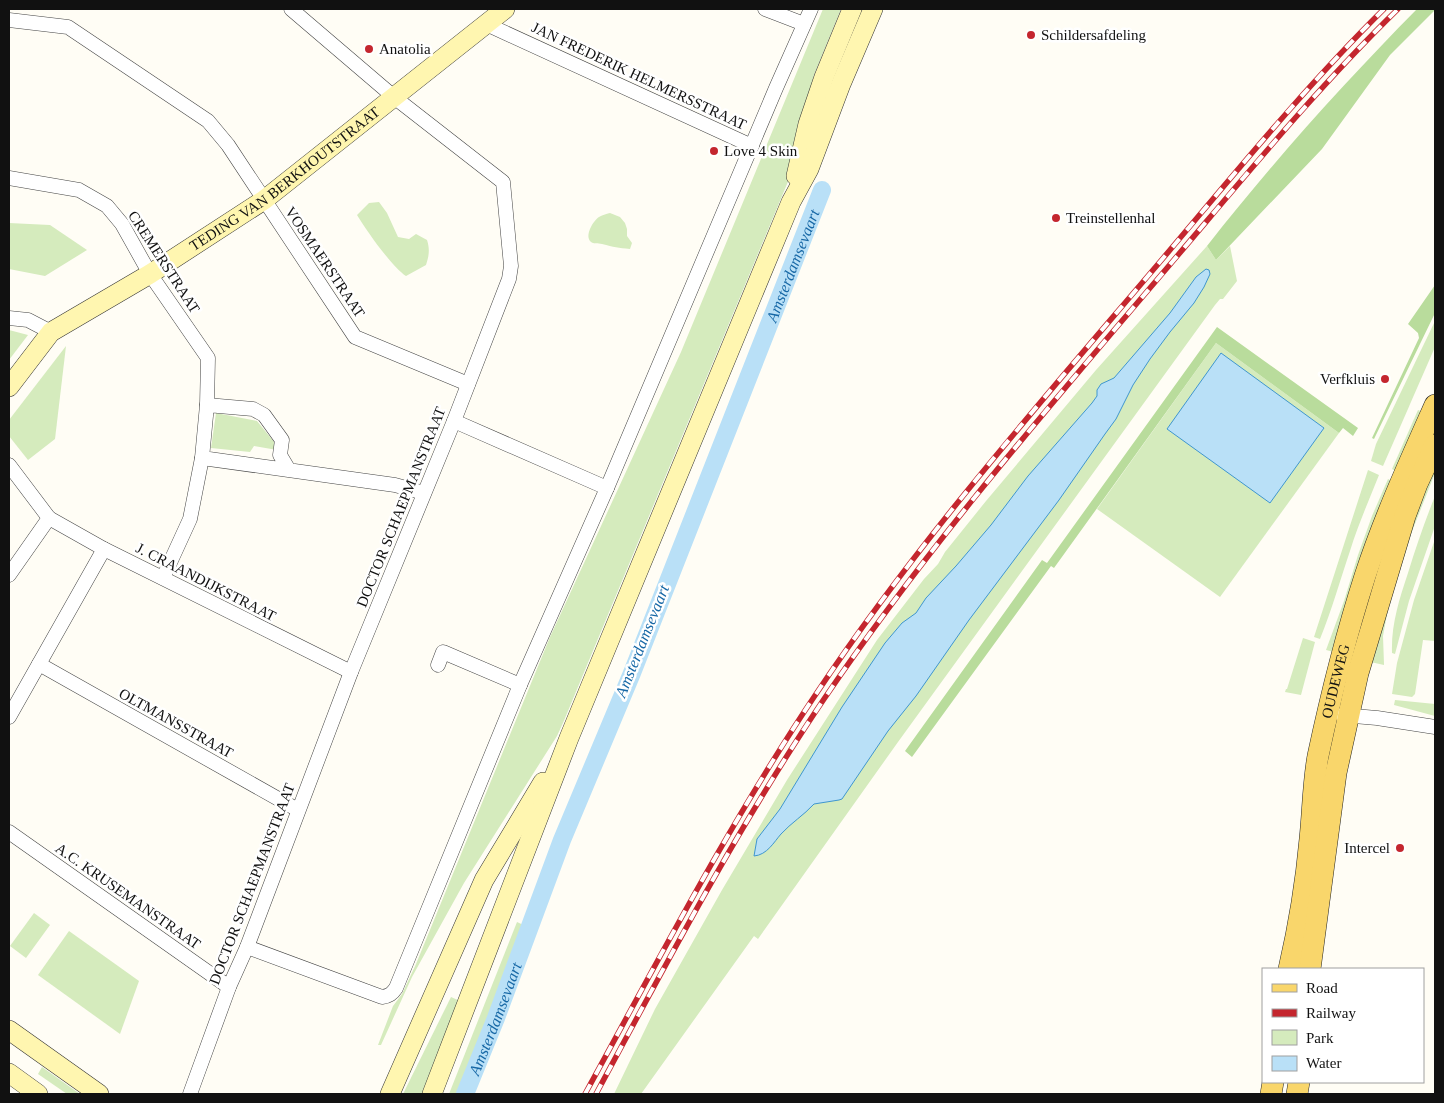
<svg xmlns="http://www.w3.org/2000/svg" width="1444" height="1103" viewBox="0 0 1444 1103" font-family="'Times New Roman',serif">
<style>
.green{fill:#d5ebbd}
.forest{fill:#b9dc9c}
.water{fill:#b9e0f7;stroke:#3f96cf}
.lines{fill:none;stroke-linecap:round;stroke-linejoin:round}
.canal{stroke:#b9e0f7;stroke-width:18}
.street-casing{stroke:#444;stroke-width:15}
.secondary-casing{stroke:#333;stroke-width:20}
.primary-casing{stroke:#222;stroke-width:22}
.street{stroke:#fff;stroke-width:14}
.secondary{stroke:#fff6b0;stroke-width:19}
.primary{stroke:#f9d66b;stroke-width:21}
.rail-casing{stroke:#c4262e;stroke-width:5.5}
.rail{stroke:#fff;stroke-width:4;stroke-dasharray:11;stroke-linecap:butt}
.poi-dot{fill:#c4262e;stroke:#fff;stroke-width:2}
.labels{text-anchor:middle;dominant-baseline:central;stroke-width:5;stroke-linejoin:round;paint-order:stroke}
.poi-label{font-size:15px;fill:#111;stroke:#fff;text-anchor:start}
.street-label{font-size:15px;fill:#111;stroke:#fff}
.water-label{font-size:16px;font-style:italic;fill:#1768a6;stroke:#fff}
</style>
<rect width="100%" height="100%" fill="#fffdf5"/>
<g class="green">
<polygon points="823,9 841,9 814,75 792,172 563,723 557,736 464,883 412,977 381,1045 378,1045 393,1006 402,994 416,964 550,637 681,352"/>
<path d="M379,202l8,11 11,24 11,2 7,-5 11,6c3,9 2,16 -1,25l-20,11c-14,-9 -40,-46 -49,-61l12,-12z"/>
<path d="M610,213l10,4 5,6 2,6v7l5,7 -2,6c-12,-1 -16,-2 -28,-5 -4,-1 -9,0 -11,-2 -7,-6 2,-21 8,-25 3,-2 7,-3 11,-4z"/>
<polygon points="9,223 50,225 87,250 45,276 9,269"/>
<polygon points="1207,246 1216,260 1230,246 1237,281 1223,299 1220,299 1215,305 898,742 758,939 754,936 641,1094 614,1094 655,1009 722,890 787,780 877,640 924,579 938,564 945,552 986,501 1096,370"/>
<polygon points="1435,321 1435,347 1383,466 1371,461 1376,444"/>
<polygon points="9,330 28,335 9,360"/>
<polygon points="1216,343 1339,433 1220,597 1097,509"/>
<polygon points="66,346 55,439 28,460 9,436 9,420"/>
<polygon points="1418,410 1428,414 1400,473 1392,469"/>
<polygon points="216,413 257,421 275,443 277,450 254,446 250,452 211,448"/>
<polygon points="1435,462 1435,473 1411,534 1388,609 1383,636 1384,664 1384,665 1366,661 1369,648"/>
<path d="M1368,470l11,5c-10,25 -21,50 -29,76 -10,29 -18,59 -30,88l-6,-2z"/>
<polygon points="1388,479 1396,483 1338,653 1326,650 1344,601 1358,555 1372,516"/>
<path d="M1435,496v30l-26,75 -14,53 -3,-1c-1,-28 7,-53 16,-80 8,-26 17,-52 27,-77z"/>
<polygon points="1435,539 1435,641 1423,640 1415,694 1412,697 1392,694 1397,663 1414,600"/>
<polygon points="1303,638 1315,642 1301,695 1285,692 1286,689 1287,689"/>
<polygon points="1395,700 1435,704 1435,716 1394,705"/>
<polygon points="34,913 50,925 26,958 10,946"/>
<polygon points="517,922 532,929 466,1094 449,1094"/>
<polygon points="69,931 139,981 120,1034 38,975"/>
<polygon points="451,997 460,1001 423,1094 403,1094"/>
<polygon points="42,1067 80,1094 67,1094 38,1074"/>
</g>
<g class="forest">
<path d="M1417,9h18v1l-45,45 -68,94 -106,111 -9,-14c65,-83 136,-162 210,-237z"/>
<polygon points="1435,285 1435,313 1374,439 1372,438 1419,338 1418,333 1408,324"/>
<polygon points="1217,327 1358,428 1353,436 1343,428 1339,433 1216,343 1054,568 1051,566 912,757 905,751 1042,560 1047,563"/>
</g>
<g class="water">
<path d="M1206,269l3,1 1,4 -6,13 -10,16 -24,29 -20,27 -17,26 -17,34 -11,15 -46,66 -90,120 -53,76 -28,35 -46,68 -3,1 -25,4c-10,11 -23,19 -33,30 -7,8 -14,21 -27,22l3,-17 23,-30 62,-102 43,-64 17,-20 14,-10 10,-15 30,-32 35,-41 37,-49 64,-73 5,-7v-6l4,-6 13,-6 56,-65 26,-36z"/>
<polygon points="1221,353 1324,428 1270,503 1167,429"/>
</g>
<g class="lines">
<path class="canal" id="s1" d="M465,1094l31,-76 66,-178 70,-167 190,-483"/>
<g class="street-casing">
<g id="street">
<polyline points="765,9 804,24"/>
<polyline points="9,20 68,27 208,121 228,145 355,337 468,384"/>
<polyline points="486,24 752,146"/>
<polyline points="9,178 79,190 107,206 122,224 150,274 208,358 207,405"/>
<polyline points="9,318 28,320 51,332"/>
<polyline points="454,421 607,488"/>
<polyline points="9,465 49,518 9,575"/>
<polyline points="289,470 280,455 282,440 264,415 253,409 207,405 202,458 395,485 424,493"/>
<polyline points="49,518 104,549 351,672"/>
<polyline points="163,578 190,519 202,458"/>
<polyline points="39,664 298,810"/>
<polyline points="438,665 443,652 520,685"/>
<polyline points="1342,715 1377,718 1435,727"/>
<polyline points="9,717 104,549"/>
<polyline points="9,832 229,987"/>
<path d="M247,947l135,50c7,-1 10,-3 14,-9l124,-303 87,-197 169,-400 35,-79"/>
<polyline points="190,1094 229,987 247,947 351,672 454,421 509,279 511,266 503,182 394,97 291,9"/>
</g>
</g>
<g class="secondary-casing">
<g id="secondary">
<polyline points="796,176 808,124 824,77 852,9"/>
<path id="s2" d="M9,387l42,-55 99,-58 114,-74 241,-191"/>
<polyline points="9,1030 99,1094"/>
<polyline points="9,1073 38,1094"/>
<polyline points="390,1094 484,880 543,782"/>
<polyline points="432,1094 569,738 791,202 809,169 841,84 873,9"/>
</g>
</g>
<g class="primary-casing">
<g id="primary">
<path id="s3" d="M1289,969c10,-43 17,-86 21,-130 3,-28 3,-56 8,-83 13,-61 28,-121 47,-180 19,-58 45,-115 70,-171"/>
<polyline points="1310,969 1336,773 1358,673 1405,516 1417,484 1435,445"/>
<polyline points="1271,1094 1273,1082"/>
<polyline points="1297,1094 1299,1082"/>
</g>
</g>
<use href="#street" class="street"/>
<use href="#secondary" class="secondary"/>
<use href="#primary" class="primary"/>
<g class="rail-casing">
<g id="rail">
<path d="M585,1094c74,-135 145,-272 231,-400 102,-153 224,-291 343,-431 73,-86 144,-174 225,-254"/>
<path d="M596,1094c72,-134 143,-269 228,-395 103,-152 224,-291 343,-431 75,-88 148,-178 231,-259"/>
</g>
</g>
<use href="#rail" class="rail"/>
</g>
<g class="poi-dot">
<circle cx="1031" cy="35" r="5"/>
<circle cx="369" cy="49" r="5"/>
<circle cx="714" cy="151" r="5"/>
<circle cx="1056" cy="218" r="5"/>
<circle cx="1385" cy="379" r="5"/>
<circle cx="1400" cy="848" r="5"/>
</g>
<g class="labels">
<g class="poi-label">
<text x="1041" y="35">Schildersafdeling</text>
<text x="379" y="49">Anatolia</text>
<text x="724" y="151">Love 4 Skin</text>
<text x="1066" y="218">Treinstellenhal</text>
<text x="1375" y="379" text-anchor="end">Verfkluis</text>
<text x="1390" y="848" text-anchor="end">Intercel</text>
</g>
<g class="street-label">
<text transform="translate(639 76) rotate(25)">JAN FREDERIK HELMERSSTRAAT</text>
<text stroke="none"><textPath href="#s2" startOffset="349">TEDING VAN BERKHOUTSTRAAT</textPath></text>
<text transform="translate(164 262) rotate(57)">CREMERSTRAAT</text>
<text transform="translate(325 262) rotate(56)">VOSMAERSTRAAT</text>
<text transform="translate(401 507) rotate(-68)">DOCTOR SCHAEPMANSTRAAT</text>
<text transform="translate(206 582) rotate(27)">J. CRAANDIJKSTRAAT</text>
<text stroke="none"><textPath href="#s3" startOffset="292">OUDEWEG</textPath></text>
<text transform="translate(176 723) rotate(29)">OLTMANSSTRAAT</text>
<text transform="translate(252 884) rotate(-69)">DOCTOR SCHAEPMANSTRAAT</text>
<text transform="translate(128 896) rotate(35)">A.C. KRUSEMANSTRAAT</text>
</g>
<g class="water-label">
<text stroke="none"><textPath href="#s1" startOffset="891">Amsterdamsevaart</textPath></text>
<text transform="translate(642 641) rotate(-68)">Amsterdamsevaart</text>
<text stroke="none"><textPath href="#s1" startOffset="81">Amsterdamsevaart</textPath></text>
</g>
</g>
<rect width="1444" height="1103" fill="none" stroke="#111111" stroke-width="20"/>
<rect x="1262" y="968" width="162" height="115" fill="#ffffff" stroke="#a0a0a0"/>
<rect x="1272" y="984" width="25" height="8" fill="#f9d66b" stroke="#a0a0a0"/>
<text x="1306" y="993" font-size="15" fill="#111111">Road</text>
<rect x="1272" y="1009" width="25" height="8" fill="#c4262e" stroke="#a0a0a0"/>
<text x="1306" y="1018" font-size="15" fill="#111111">Railway</text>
<rect x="1272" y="1030" width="25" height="15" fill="#d5ebbd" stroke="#a0a0a0"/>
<text x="1306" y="1043" font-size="15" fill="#111111">Park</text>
<rect x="1272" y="1056" width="25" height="15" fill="#b9e0f7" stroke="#a0a0a0"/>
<text x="1306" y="1068" font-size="15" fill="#111111">Water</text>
</svg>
